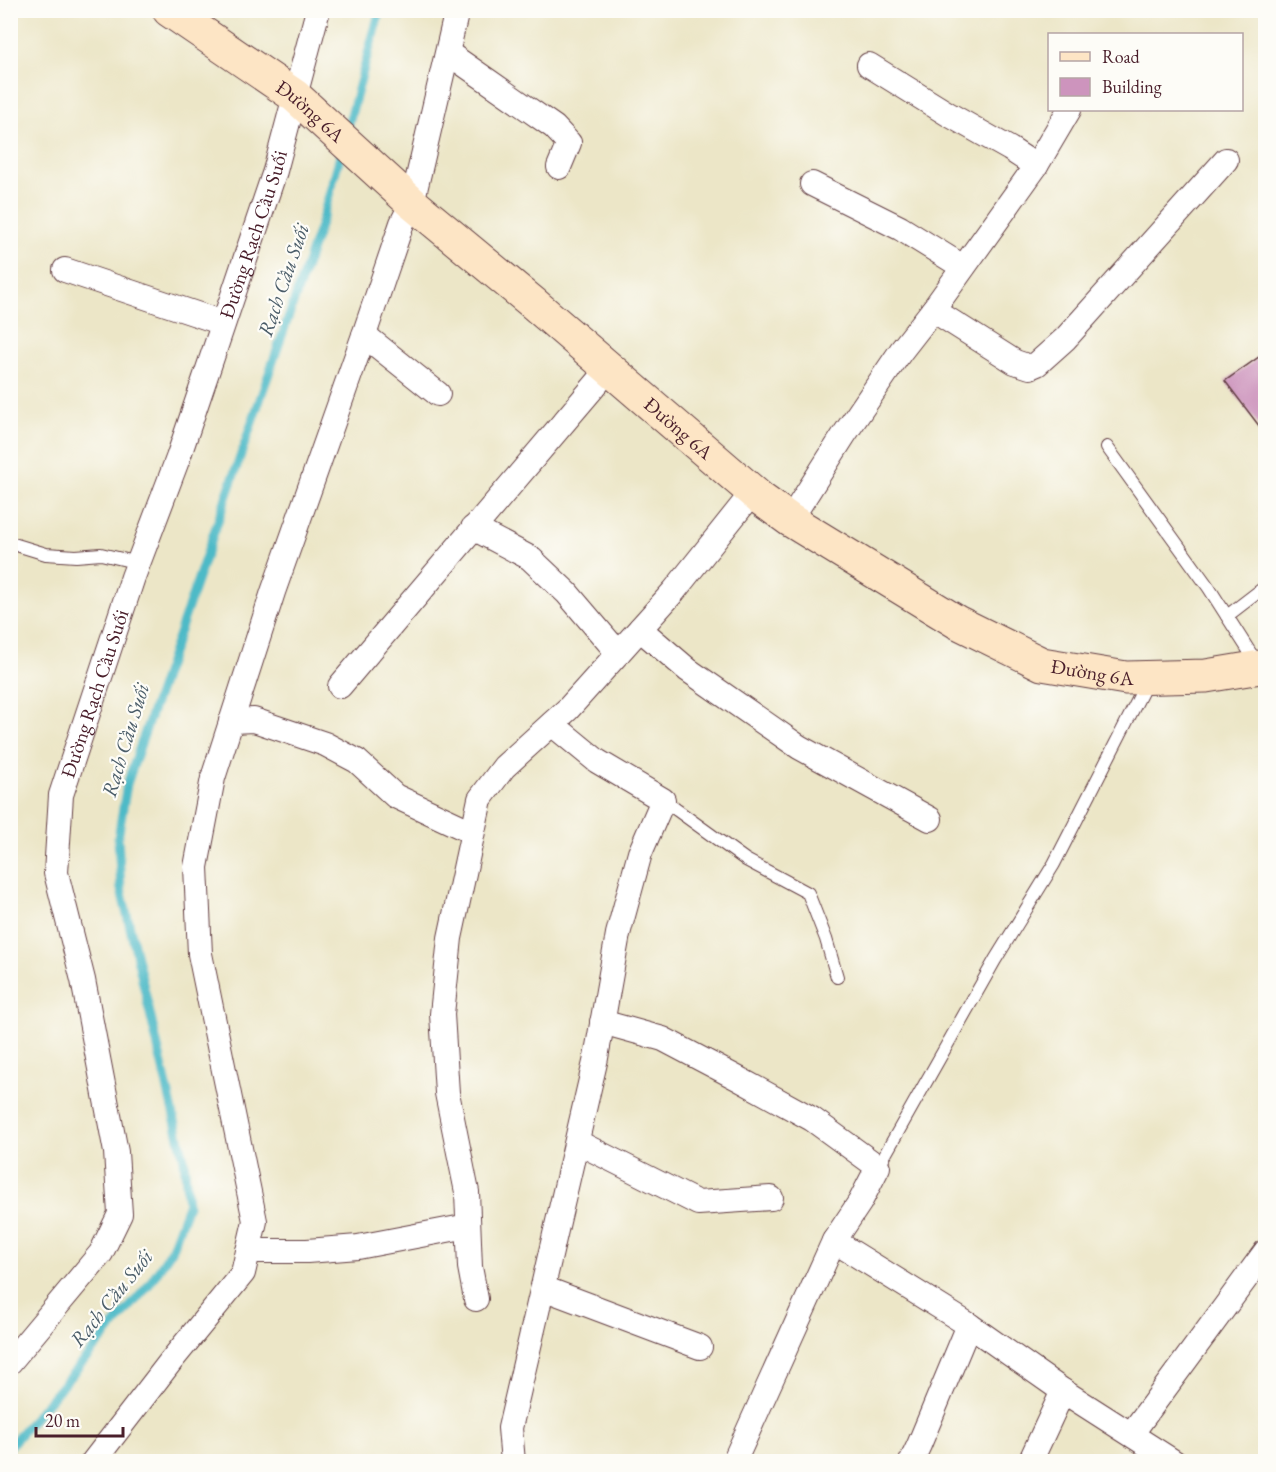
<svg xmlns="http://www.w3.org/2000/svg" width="1276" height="1472" viewBox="0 0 1276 1472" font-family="'EB Garamond',serif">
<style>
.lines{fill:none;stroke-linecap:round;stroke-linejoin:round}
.stream{stroke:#4dbac7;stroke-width:9}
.building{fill:#cd94bd}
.lane-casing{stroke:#623d42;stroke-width:14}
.street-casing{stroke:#623d42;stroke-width:26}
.secondary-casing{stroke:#623d42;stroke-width:35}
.lane{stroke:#fff;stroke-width:12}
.street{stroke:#fff;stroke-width:24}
.secondary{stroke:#fde5c5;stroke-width:33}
.labels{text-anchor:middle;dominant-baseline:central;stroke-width:4.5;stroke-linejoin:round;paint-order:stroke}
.street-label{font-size:20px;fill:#4a1f2b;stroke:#fdfcf7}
.water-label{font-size:21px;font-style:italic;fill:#4b5d69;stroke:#fdfcf7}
</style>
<rect width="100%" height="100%" fill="#fdfcf7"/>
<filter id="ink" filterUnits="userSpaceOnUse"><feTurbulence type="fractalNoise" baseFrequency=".0167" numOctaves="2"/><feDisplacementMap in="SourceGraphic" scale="12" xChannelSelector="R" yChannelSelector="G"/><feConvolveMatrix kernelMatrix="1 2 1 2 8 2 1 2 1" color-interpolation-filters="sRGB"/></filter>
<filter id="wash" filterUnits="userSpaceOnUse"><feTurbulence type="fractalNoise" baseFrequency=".008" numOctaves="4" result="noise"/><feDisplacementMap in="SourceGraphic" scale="24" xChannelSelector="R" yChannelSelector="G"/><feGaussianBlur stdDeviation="1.35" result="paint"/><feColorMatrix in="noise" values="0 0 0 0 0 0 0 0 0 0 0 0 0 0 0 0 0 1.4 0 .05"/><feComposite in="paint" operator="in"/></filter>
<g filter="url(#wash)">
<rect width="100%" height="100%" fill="#ece6c7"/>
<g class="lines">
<g class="stream">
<polyline points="346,133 380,10"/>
<polyline points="10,1446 148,1286 171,1251 188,1205 184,1159 121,889 118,838 127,784 322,220 342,149"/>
</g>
</g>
<g id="blocks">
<polygon class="building" points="1266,352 1266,435 1225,381"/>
</g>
</g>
<g filter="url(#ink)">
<use href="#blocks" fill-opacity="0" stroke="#623d42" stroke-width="1.5"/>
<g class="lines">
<g class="lane-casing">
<g id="lane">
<polyline points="1107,447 1209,588 1251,654 1262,663"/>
<polyline points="10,543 46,554 76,556 101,554 139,563"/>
<polyline points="1227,616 1266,586"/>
<polyline points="663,800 746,860 808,893 826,939 837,977"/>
<polyline points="878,1167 995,960 1054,864 1147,682"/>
</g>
</g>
<g class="street-casing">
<g id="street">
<polyline points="448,53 554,127 569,143 559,167"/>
<polyline points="869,65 948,114 1010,149 1036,166"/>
<polyline points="812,184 900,228 963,267"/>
<polyline points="65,270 223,323"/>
<polyline points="933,310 1015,362 1030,367 1037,364 1065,339 1226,160"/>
<polyline points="364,335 438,394"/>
<polyline points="790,520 844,435 901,351 933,310 1036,166 1069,110"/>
<polyline points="473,528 530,558 567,593 618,653"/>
<polyline points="640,629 688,670 799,747 930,819"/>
<polyline points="340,686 609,369"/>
<polyline points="231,721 254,720 325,744 357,761 395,796 472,832"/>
<polyline points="602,1022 663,1039 739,1079 812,1119 878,1167 860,1202 834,1241 969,1325 1063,1391 1174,1462"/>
<polyline points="577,1142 698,1203 771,1198"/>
<polyline points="248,1251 307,1251 358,1247 468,1226"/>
<polyline points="543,1288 700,1347"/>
<polyline points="476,1299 470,1267 467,1192 447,1093 442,1014 450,938 480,799 504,767 568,709 674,591 753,492"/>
<path id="s1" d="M10,1362l91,-109 19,-39 -4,-62 -33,-172 -27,-107 5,-78 72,-218 45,-119 97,-287 43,-161"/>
<polyline points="1132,1433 1266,1251"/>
<polyline points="93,1462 171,1361 243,1273 255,1221 200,954 196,867 213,778 273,592 364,335 402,223 412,203 457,10"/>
<polyline points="513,1462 510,1428 596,1058 618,934 640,853 663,800 597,761 552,724"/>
<polyline points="734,1462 834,1241"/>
<polyline points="911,1462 919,1445 969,1325"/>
<polyline points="1030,1462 1063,1391"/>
</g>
</g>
<g class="secondary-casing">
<g id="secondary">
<path id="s2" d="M169,10l126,86 117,107 121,100 228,196 29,21 167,102 85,42 84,14 80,-2 60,-10"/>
</g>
</g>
<use href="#lane" class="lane"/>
<use href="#street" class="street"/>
<use href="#secondary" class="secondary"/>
</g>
</g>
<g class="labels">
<g class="street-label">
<text stroke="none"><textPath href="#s2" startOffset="174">Đường 6A</textPath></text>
<text stroke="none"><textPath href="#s1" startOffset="1204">Đường Rạch Cầu Suối</textPath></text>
<text stroke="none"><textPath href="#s2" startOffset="660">Đường 6A</textPath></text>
<text stroke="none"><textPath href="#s2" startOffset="1146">Đường 6A</textPath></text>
<text stroke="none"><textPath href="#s1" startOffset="718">Đường Rạch Cầu Suối</textPath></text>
</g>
<g class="water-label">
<text transform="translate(283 280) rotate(-71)">Rạch Cầu Suối</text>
<text transform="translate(125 740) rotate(-73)">Rạch Cầu Suối</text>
<text transform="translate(111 1298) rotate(-51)">Rạch Cầu Suối</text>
</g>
</g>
<rect width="1276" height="1472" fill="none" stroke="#fdfcf7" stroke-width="36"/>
<rect x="1048" y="33" width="195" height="78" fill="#fdfcf7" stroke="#b5a4a5" stroke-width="1.5"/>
<rect x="1060" y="52" width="30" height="9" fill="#fde5c5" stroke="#b5a4a5" stroke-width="1.5"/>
<text x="1102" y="63" font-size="18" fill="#4a1f2b">Road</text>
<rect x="1060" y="78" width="30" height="18" fill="#cd94bd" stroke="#b5a4a5" stroke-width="1.5"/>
<text x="1102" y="93" font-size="18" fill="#4a1f2b">Building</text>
<path d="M36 1427v9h87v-9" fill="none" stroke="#4a1f2b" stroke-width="3"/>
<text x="45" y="1427" font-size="18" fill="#4a1f2b" stroke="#fdfcf7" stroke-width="4.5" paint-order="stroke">20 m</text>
</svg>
